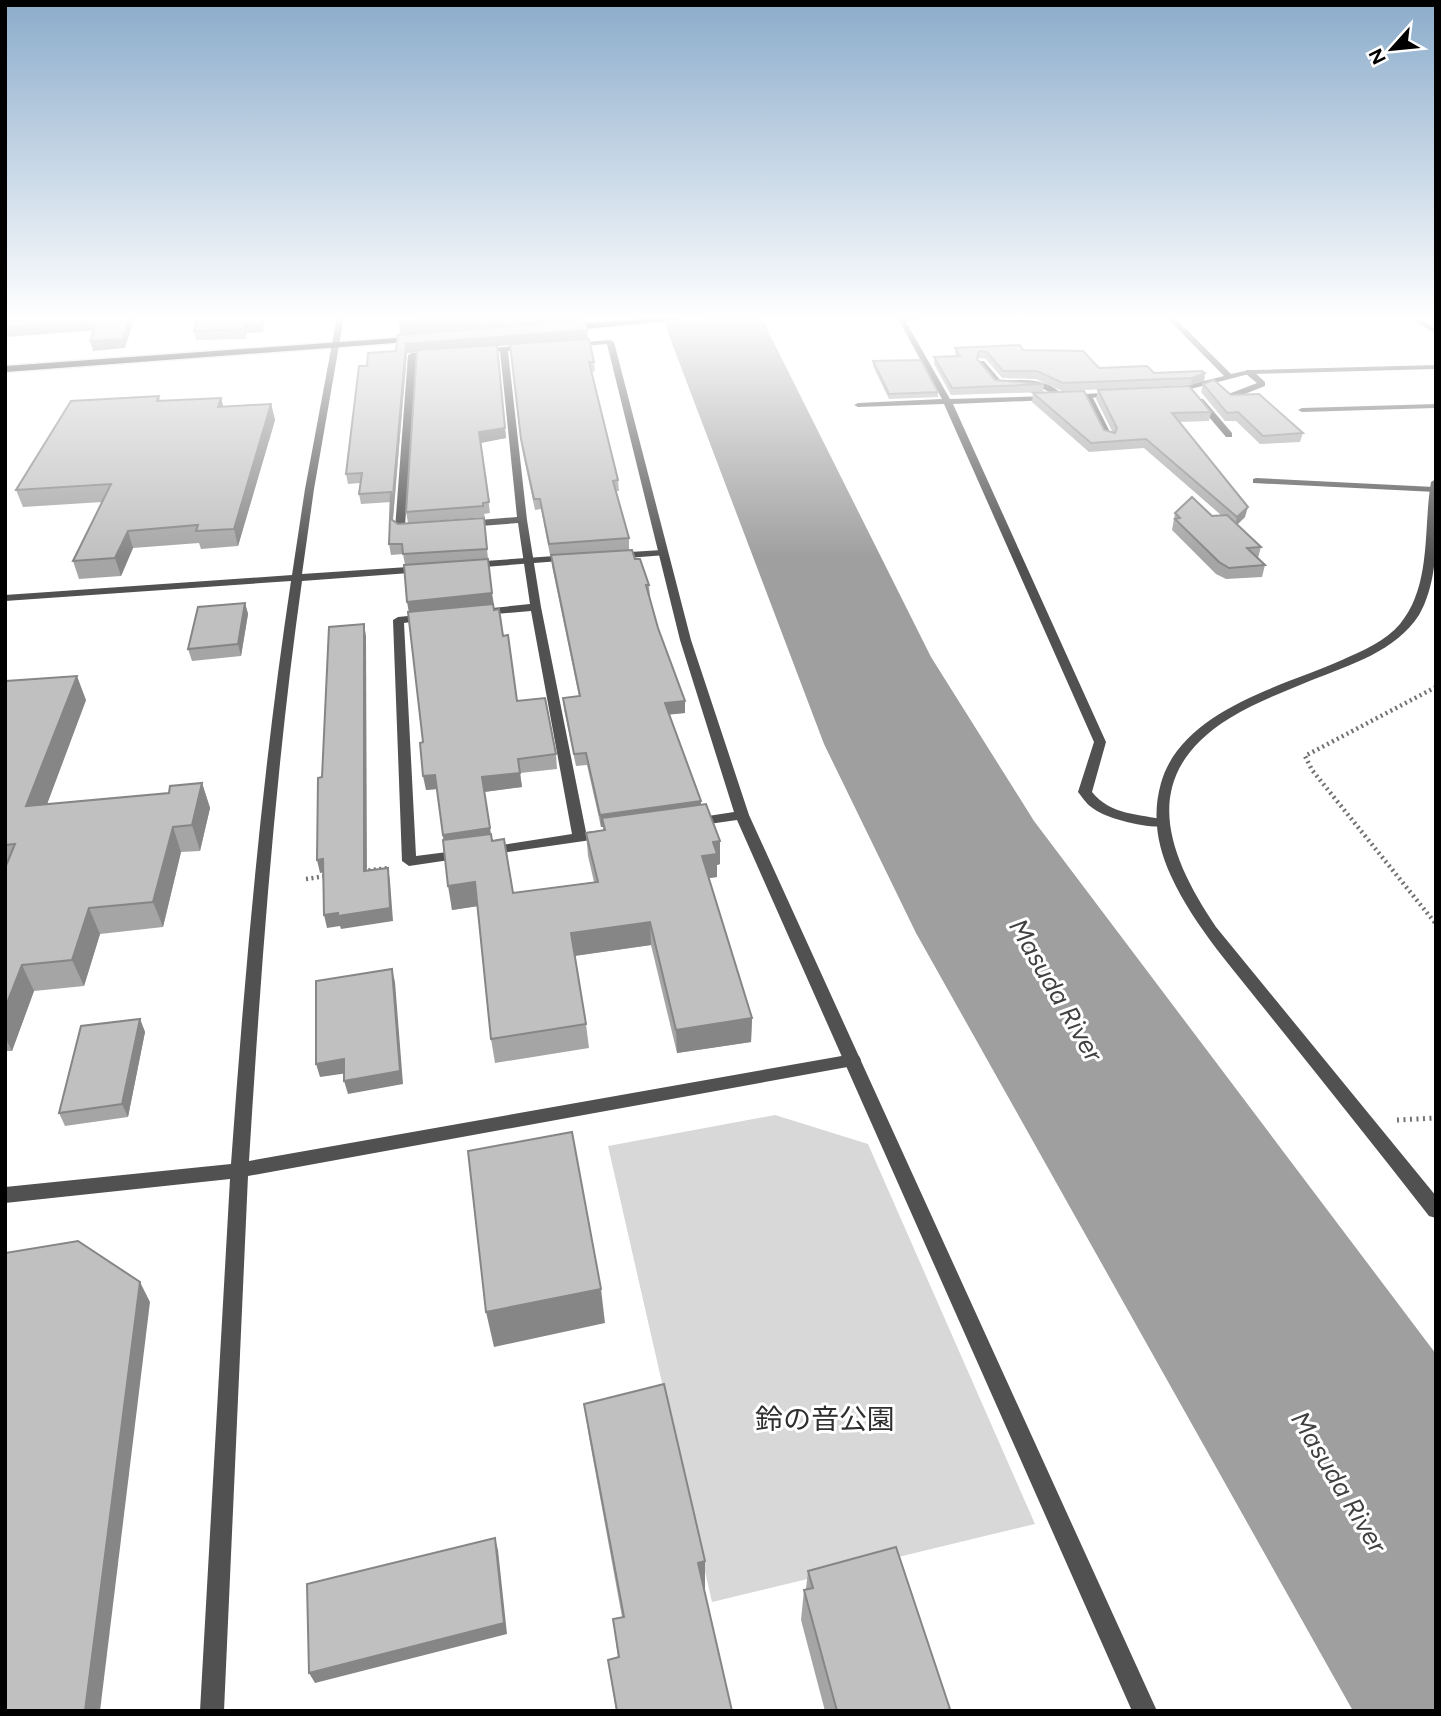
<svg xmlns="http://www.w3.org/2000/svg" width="1441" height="1716" viewBox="0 0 1441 1716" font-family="Figtree,'Noto Sans JP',sans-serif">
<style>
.green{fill:#d8d8d8}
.water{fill:#9f9f9f}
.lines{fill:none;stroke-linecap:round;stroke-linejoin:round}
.primary-casing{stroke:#dbdbdb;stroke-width:3}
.path-far1{stroke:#737373;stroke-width:4.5;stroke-dasharray:2 3.5;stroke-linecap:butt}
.path{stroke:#737373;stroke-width:5;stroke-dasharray:2 4.5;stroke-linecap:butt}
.service{fill:#515151;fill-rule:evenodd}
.minor{fill:#515151;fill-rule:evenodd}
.tertiary{fill:#515151;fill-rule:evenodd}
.primary{fill:#000;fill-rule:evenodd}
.wall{fill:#a5a5a5}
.shaded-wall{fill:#868686}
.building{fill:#c0c0c0;stroke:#868686;stroke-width:2}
.labels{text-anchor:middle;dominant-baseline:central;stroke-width:6;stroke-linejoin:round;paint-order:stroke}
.water-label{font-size:26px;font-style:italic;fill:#404040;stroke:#fff}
.near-park-label{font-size:28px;fill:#2f2f2f;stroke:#fff}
</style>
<rect width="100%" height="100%" fill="#fff"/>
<polygon class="green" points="775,1115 868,1144 1035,1524 712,1602 608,1146"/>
<polygon class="water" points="662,317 761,317 931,657 1034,821 1436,1354 1436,1711 1353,1711 916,933 824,744"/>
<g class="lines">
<g class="primary-casing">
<g id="primary">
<polygon points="663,317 707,317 564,331 559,328 564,325"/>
<polygon points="424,336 424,340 421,341 5,372 5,366"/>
</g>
</g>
<g class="path-far1">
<polyline points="1436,687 1305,756 1312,770 1436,924"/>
<polyline points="363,871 389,868"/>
<polyline points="306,879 326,876"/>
</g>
<polyline class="path" points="1397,1120 1436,1118"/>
<g class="service">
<path d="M978,361h6l17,20c24,-2 47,-3 64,16l-7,2c-19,-19 -38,-12 -62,-13l-18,-21z"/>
<polygon points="1246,370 1252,370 1265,382 1265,386 1232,399 1226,399 1226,395 1257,383 1246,374"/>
<polygon points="1085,394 1092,396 1113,438 1112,440 1105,438 1084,396"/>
<polygon points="1197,399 1203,399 1232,433 1232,437 1226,437 1197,403"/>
<polygon points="1436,404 1436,408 1302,412 1298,410 1302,408"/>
<polygon points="1256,478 1434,487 1436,492 1253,483 1253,479"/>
</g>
<g class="minor">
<path d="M897,317h39l-30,5 44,77 100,-3 4,2 -4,2 -97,4 153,338 -14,50c18,23 47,22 74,28l2,3 -2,3c-18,3 -58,-7 -72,-17 -7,-4 -11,-11 -16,-17l16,-50 -150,-338 -86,3 -4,-2 4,-2 84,-4z"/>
<polygon points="1166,317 1174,317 1231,374 1249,370 1436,365 1436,369 1249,374 1175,393 1171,391 1172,389 1224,376"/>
<polygon points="1408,317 1417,317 1436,329 1436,334"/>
<polygon points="610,340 614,342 691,640 749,815 1157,1711 1132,1711 737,820 695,826 688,822 695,818 734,812 680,640 607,344 572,347 568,345 572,343"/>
<polygon points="528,345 532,347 531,349 508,351 527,520 541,607 586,832 605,830 612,834 605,838 487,855 482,854 480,851 482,848 572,834 531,611 483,615 478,612 483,609 530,604 518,523 467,527 462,524 467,521 517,517 500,351 478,353 474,351 478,349"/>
<path d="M433,352h3v4l-20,1 -11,169 7,-1 5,3c-5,5 -17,6 -22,1l13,-174 4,-2z"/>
<polygon points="1116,392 1119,392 1119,396 1070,399 1066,397 1070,395"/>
<polygon points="428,614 433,617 432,619 404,623 416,856 463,850 470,854 463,858 409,866 402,861 393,620 398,617"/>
</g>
<g class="tertiary">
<path d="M337,317h7l-30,172 -12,85 121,-8 5,3 -5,3 -121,9c-27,192 -41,386 -53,580l604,-107 6,2 2,4 -2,4 -6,2 -605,110 -24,535h-24l30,-532 -225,24v-16l226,-23c14,-195 31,-390 60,-583l-286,20v-6l287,-20 13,-86z"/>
<path d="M1436,479c0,43 5,98 -17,136 -23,36 -69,50 -107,65 -28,12 -56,22 -82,38 -93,57 -64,135 -14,209l220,269v22l-7,-2c-52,-67 -105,-133 -158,-199 -35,-45 -76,-89 -100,-141 -14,-30 -19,-61 -10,-93 21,-73 120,-96 181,-123 20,-9 44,-19 58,-36 32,-39 23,-95 31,-142z"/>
<polygon points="662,550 666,551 666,555 614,559 609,556 614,553"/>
<polygon points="569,555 574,558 573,560 471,568 466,565 471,562"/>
</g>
<use href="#primary" class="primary"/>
</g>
<g class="wall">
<polygon points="197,317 264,317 263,332 246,333 246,339 196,340 194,331"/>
<polygon points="587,330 588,339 594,362 595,371 592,372 618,480 619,491 616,491 629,538 629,550 550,555 541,509 535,510 522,449 510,345 497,346 506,438 481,442 490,513 484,514 485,517 408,523 406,512 417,352 407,353 393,520 398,524 484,518 488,559 405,565 403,554 391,555 389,544 391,502 361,504 359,494 360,483 348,484 346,474 367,366 396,351"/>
<polygon points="955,348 1023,350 1099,368 1154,373 1205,373 1204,381 1191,385 1062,391 1036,379 1002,378 986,359 978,358 978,360 995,380 1044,384 1043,392 951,395 934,364 934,357 955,356"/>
<polygon points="873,361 938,392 938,397 889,399 873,366"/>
<polygon points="1203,384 1231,395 1303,433 1300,442 1260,444 1236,421 1225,421 1201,392"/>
<polygon points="1098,390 1211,412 1209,421 1179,422 1245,517 1237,524 1261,547 1258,558 1265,565 1262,577 1226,579 1216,574 1172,530 1175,513 1212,516 1221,515 1144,448 1089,452 1032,402 1033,393 1104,430 1113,433 1096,399"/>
<polygon points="159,396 160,401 221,398 223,407 271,404 275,420 238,546 201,549 199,543 133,548 121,576 79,579 73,561 102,502 23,507 16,490"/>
<polygon points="551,555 635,559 649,585 650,596 649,596 658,628 685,713 669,714 701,805 720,864 717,865 717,877 709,878 752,1018 751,1042 677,1053 651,945 575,956 586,1024 589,1048 495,1063 491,1039 477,906 452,910 437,789 426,790 423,742 494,610 503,636 517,701 556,754 557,769 520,773 522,787 484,792 492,841 513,893 594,882 588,856 586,833 603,830 603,827 601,827 587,765 576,766 564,709 563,698 579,696 552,566"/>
<polygon points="245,603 248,614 241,656 192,661 188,649"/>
<polygon points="5,683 86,700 47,804 169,793 202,783 210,808 200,851 181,852 163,927 100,934 84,986 34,991 12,1051 5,1051"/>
<polygon points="140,1019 145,1032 128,1117 65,1126 59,1113"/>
<polygon points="584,1404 705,1561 705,1592 732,1711 616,1711 608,1660 618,1657 613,1619 622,1617 589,1437"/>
<polygon points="808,1571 950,1709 949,1711 825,1711 801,1620 804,1590 806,1589"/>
</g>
<g class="shaded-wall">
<polygon points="129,317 135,317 125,348 93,351 90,341"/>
<polygon points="261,317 264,317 263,332 246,333 246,339 244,329 244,324"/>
<polygon points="463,317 583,317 584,320 400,334 399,322"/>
<polygon points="97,321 100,330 5,337 5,327"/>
<polygon points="587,330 588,339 407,353 392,529 391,519 406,344"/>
<polygon points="497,346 506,438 481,443 479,432"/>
<polygon points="1205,373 1204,381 1191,385 1192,378"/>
<polygon points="221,398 225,413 218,407"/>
<polygon points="271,404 275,420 238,546 234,529"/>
<polygon points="1248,507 1245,517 1235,527 1237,517"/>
<polygon points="128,531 133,548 121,576 115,558"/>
<polygon points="492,593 494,605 409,613 407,602"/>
<polygon points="245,603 248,614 241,656 238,644"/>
<polygon points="364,624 366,636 367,884 364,871"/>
<polygon points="77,676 86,700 37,831 26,806"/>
<polygon points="685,701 685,713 666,715 665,703"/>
<polygon points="520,773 522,787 484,792 482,777"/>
<polygon points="435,775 437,789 426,790 423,776"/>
<polygon points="202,783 210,808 200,851 192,825"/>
<polygon points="701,801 701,814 602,818 603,827 601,827 600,815"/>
<polygon points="173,827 181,852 163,927 153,902"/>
<polygon points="490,828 492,843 445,849 443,835"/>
<polygon points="720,841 720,864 717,865 717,877 702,879 702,856 713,842"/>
<polygon points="323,859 326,872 320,873 317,860"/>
<polygon points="388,868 390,881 393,921 341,929 340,926 327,928 324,915"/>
<polygon points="475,882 479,906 452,910 448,886"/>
<polygon points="89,908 100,934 84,986 72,960"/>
<polygon points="650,922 651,945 573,956 571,933"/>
<polygon points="22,965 34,991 12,1051 5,1037 5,1008"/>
<polygon points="392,969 395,982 403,1084 348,1094 344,1081"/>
<polygon points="752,1018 751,1042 677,1053 676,1030"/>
<polygon points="140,1019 145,1032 128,1117 122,1104"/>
<polygon points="344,1059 348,1073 320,1077 316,1064"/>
<polygon points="140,1282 150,1302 100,1711 85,1711"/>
<polygon points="601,1289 605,1323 494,1347 486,1312"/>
<polygon points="495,1538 498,1550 507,1634 315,1683 309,1673"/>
<polygon points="705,1561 705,1592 698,1563"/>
</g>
<g class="building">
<polygon points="5,317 129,317 123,339 90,341 97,321 5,327"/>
<polygon points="197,317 261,317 261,323 244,324 244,329 194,331"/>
<polygon points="399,317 463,317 399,322"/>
<polygon points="585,321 587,330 406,344 391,519 398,524 484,518 487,549 403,554 402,544 389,544 391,492 359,494 362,473 346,474 359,366 367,366 368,353 396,351 398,335"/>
<polygon points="589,339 594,362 589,362 618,480 613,481 629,538 549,544 540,499 534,499 521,439 510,344"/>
<polygon points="497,345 505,428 479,432 489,502 483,503 483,506 406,512 417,350"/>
<polygon points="1020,345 1023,350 1083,351 1099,368 1147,366 1154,373 1202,371 1205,373 1192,378 1063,383 1037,371 1003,371 987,352 979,351 977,359 995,380 1044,384 952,388 934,357 960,356 955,348"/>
<polygon points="921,360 938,392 889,394 873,361"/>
<polygon points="1214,380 1231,395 1259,394 1303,433 1263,436 1238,412 1227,413 1203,384"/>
<polygon points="1189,386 1211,412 1172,413 1248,507 1237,517 1146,439 1091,443 1033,393 1084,391 1104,430 1115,433 1117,428 1098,390"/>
<polygon points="159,396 157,401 221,398 218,407 271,404 234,529 196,531 198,525 128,531 115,558 73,561 111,484 16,490 71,401"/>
<polygon points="1192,497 1212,516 1227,515 1261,547 1247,548 1265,565 1229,568 1219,562 1175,519 1180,518 1175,513"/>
<polygon points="632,550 635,559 640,559 649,585 646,585 658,628 685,701 665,703 701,801 600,815 586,753 574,754 563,698 580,696 551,555"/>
<polygon points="488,559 492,593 407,602 404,565"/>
<polygon points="245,603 238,644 188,649 198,607"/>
<polygon points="493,604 494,610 499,609 503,636 508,635 517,701 545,698 556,754 518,759 520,773 482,777 490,828 443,835 435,775 423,776 420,743 423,742 408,612"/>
<polygon points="364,624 364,871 388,868 390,908 338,916 338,913 324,915 323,859 317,860 318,778 322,777 329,627"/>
<polygon points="77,676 26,806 169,793 170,786 202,783 192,825 173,827 153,902 89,908 72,960 22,965 5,1008 5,868 15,844 5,845 5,683 6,681"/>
<polygon points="706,804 720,841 713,842 717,854 702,856 752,1018 676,1030 650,922 571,933 586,1024 491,1039 475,882 448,886 443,840 491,834 492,841 504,839 513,893 598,882 586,833 605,830 602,818"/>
<polygon points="392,969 400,1071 344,1081 344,1059 316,1064 316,981"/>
<polygon points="140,1019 122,1104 59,1113 81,1026"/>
<polygon points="572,1132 601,1289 486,1312 468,1151"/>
<polygon points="78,1241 140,1282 85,1711 5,1711 5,1253"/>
<polygon points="664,1384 705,1561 698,1563 732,1711 617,1711 608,1660 619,1657 613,1619 624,1617 584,1404"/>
<polygon points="495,1538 504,1623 309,1673 307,1584"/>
<polygon points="896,1547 950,1709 944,1711 837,1711 804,1590 813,1588 808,1571"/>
</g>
<linearGradient id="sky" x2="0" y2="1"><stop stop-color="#8baccb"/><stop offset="0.57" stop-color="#fff"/><stop offset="1" stop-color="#fff" stop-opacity="0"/></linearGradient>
<rect width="1441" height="558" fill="url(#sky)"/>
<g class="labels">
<g class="water-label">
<text transform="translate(1056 990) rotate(60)">Masuda River</text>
<text transform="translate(1339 1482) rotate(59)">Masuda River</text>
</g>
<g class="near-park-label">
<text x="825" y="1419">鈴の音公園</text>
</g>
</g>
<rect width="1441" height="1716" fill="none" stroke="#000000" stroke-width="14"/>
<g transform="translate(1392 49) rotate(243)" stroke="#ffffff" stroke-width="5" paint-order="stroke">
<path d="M0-5L12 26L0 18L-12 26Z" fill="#000000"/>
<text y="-10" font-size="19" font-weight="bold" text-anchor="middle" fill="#000000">N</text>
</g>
</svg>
